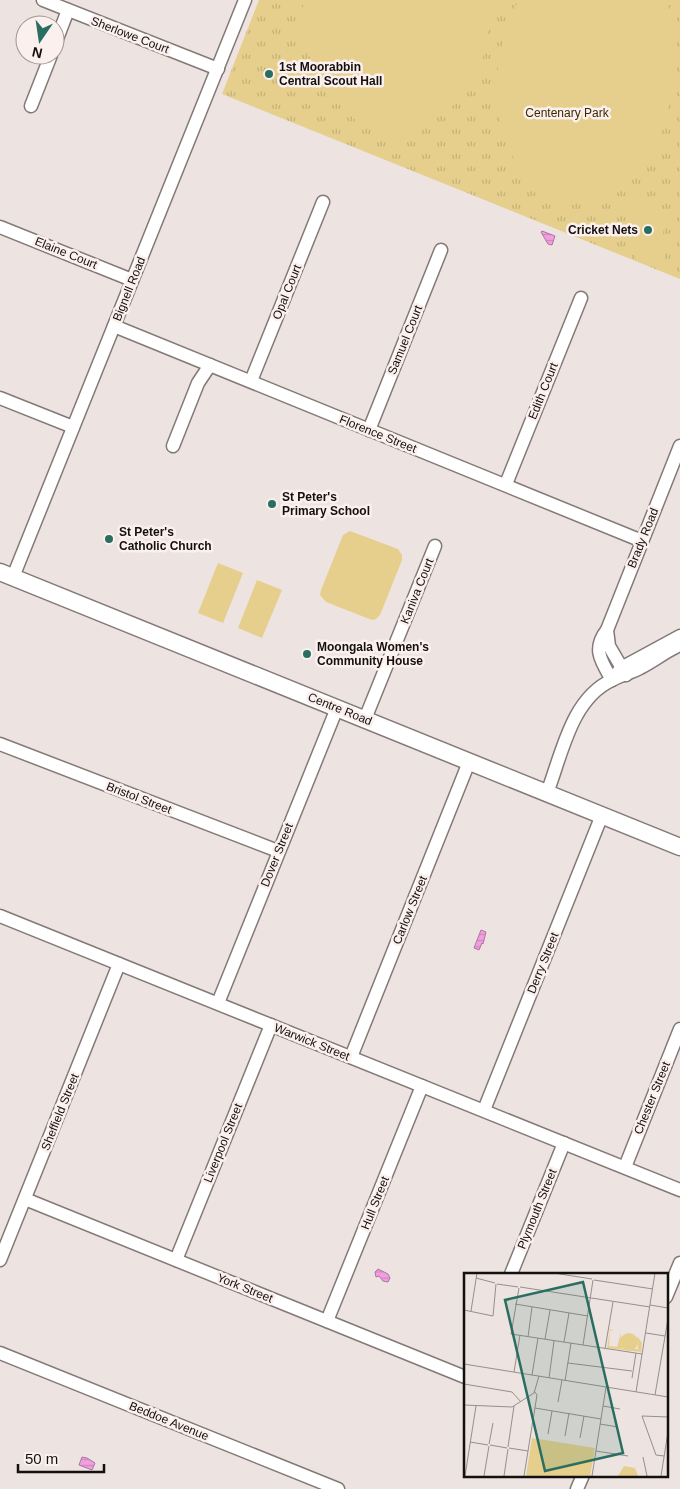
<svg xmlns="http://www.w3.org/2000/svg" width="680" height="1489" viewBox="0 0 680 1489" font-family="Helvetica,sans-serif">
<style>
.grass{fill:url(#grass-tufts)}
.garden{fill:#e6cf8d}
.water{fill:url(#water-rules);stroke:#ae74a1}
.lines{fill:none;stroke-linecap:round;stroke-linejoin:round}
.minor-casing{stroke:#837977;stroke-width:15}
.major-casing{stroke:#837977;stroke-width:19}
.minor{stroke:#fff;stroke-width:12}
.major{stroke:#fff;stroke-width:16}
.poi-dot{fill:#2a6e61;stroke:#fbf0ed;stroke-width:2}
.labels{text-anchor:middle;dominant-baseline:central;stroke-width:5;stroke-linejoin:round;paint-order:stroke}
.street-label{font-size:12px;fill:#13100f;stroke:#fbf0ed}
.poi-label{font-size:12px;font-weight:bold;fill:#13100f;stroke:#fbf0ed;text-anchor:start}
.park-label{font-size:12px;fill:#382b00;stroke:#fbf0ed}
.inset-road{fill:none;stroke:#968f8c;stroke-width:1}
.view{fill:#2a6e61;fill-opacity:0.15;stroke:#2a6e61;stroke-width:2.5}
.inset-edge{fill:none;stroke:#13100f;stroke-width:2.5}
</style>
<defs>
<pattern id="grass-tufts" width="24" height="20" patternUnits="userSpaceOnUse" patternTransform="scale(1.25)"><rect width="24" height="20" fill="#e6cf8d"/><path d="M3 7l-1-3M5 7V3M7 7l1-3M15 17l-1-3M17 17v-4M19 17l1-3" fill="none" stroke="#c4b178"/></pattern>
<pattern id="water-rules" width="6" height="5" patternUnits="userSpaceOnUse" patternTransform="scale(1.25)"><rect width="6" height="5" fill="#f19fdf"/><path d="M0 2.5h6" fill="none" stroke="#ce88be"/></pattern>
</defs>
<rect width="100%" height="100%" fill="#ede3e0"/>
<polygon class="grass" points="259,0 680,0 680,279 222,94"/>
<g class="garden">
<path d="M304,0h188c-2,25 -7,59 -18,82 -8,15 -22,24 -35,34 -7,4 -15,11 -23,15 -43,20 -83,-27 -99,-62 -4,-8 -10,-15 -13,-24 -5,-13 -2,-31 0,-45z"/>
<path d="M519,0h148c13,58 10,149 -46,186 -11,7 -24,15 -38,15 -16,1 -29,-5 -42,-14 -58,-39 -52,-132 -22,-187z"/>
<polygon points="661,199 665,259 636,260 630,202"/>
<polygon points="350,531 398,549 402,555 402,560 380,615 376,619 372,620 326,602 320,595 321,590 343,535"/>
<polygon points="218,563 243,573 223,623 198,613"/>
<polygon points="257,580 282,590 262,638 238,628"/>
</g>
<g class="water">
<polygon points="542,231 555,236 552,245 548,244 541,232"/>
<polygon points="481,930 486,932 483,944 482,943 479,950 474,948"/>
<polygon points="378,1269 388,1274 390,1278 388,1282 383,1281 379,1276 376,1277 375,1272"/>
<polygon points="82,1457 87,1458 95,1463 92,1470 79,1465"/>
</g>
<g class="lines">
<g class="minor-casing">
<g id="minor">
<polyline points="43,0 218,69"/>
<polyline points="55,44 68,10"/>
<polyline points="31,106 51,55"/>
<polyline points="0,227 132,280"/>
<polyline points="114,326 642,541"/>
<polyline points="251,381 323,202"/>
<polyline points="0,398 73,427"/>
<polyline points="369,430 441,250"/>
<polyline points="173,446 198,383 210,365"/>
<polyline points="506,484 581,298"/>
<polyline points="13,577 245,0"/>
<polyline points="607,630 609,646 626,675"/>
<path d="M612,680c-11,-19 -20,-31 -5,-50l73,-184"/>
<polyline points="612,680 621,668 680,636"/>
<polyline points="365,719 435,546"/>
<polyline points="0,744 278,851"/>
<path d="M547,793c15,-39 24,-94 65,-113 9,-5 19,-7 28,-12 14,-7 26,-17 40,-23"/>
<polyline points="0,916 680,1190"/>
<polyline points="218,1003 337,708"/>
<polyline points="351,1057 469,762"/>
<polyline points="484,1110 602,815"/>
<polyline points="625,1167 680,1029"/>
<polyline points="25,1199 465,1377"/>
<polyline points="0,1260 119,964"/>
<polyline points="176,1260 271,1025"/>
<polyline points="511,1274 564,1143"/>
<polyline points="666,1297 680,1263"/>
<polyline points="327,1321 422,1086"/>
<polyline points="0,1353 338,1489"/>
<polyline points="577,1489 583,1475"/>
</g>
</g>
<g class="major-casing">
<polyline id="major" points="0,572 680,847"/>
</g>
<use href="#minor" class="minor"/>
<use href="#major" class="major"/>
</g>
<g class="poi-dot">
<circle cx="269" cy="74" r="5"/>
<circle cx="648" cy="230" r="5"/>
<circle cx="272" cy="504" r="5"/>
<circle cx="109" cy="539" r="5"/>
<circle cx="307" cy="654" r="5"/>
</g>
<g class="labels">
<g class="street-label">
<text transform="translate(130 35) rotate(21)">Sherlowe Court</text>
<text transform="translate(66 253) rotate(22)">Elaine Court</text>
<text transform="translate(129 289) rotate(-68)">Bignell Road</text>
<text transform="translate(287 292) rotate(-68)">Opal Court</text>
<text transform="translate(405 340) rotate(-68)">Samuel Court</text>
<text transform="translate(543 391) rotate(-68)">Edith Court</text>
<text transform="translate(378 434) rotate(22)">Florence Street</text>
<text transform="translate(643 538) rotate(-68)">Brady Road</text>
<text transform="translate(417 591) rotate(-68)">Kaniva Court</text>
<text transform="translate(340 709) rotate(22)">Centre Road</text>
<text transform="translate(139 798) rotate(21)">Bristol Street</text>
<text transform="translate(277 855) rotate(-68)">Dover Street</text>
<text transform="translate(410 910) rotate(-68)">Carlow Street</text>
<text transform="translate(543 963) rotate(-68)">Derry Street</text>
<text transform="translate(312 1042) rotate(22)">Warwick Street</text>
<text transform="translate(652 1098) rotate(-68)">Chester Street</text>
<text transform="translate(60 1112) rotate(-68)">Sheffield Street</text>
<text transform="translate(223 1143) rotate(-68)">Liverpool Street</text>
<text transform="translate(375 1203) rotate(-68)">Hull Street</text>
<text transform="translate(537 1209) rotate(-68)">Plymouth Street</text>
<text transform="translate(245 1288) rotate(22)">York Street</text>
<text transform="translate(169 1421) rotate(22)">Beddoe Avenue</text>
</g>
<g class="poi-label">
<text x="279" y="67">1st Moorabbin<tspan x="279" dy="14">Central Scout Hall</tspan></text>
<text x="638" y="230" text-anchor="end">Cricket Nets</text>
<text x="282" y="497">St Peter's<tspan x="282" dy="14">Primary School</tspan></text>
<text x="119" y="532">St Peter's<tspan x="119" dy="14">Catholic Church</tspan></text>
<text x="317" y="647">Moongala Women's<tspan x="317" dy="14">Community House</tspan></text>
</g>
<g class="park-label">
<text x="567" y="113">Centenary Park</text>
</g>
</g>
<g transform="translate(464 1273)">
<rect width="204" height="204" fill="#ede3e0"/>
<path d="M146,56l3,1 -3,1 -1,15 8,1 4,-14 1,16h16l-1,-13 5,7 -1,9 -34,-4zM68,165l63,10 -5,28h-64z" fill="#e6cf8d"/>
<path d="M156 69a9 9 0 1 1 18 0a9 9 0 1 1-18 0ZM88,172l7,3 5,11 -2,11 -6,5 -7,-2 -6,-11 2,-12zM109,175l14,8 1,10 -3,10h-14l-4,-5 -1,-15zM160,193l11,2 3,8h-20z" fill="#e6cf8d"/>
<path class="inset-road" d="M90,0l38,6M12,5l19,5M130,7l59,9M33,11l21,3M56,14l130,20M55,15l-8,46 131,20M51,31l73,12M186,32l18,3M0,37l29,6 3,-32M7,38l6,-38M182,60l19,3M64,64l4,-30M81,66l5,-29M100,69l5,-29M119,72l10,-65M141,76l8,-47M104,90l64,8M0,91l204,33M50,99l6,-37M68,102l6,-37M85,105l5,-37M168,105l4,-25M101,108l6,-38M0,111l48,8 9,10M172,119l19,-119M191,122l13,-76M94,129l4,-22M0,132l48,2 22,-14 5,-17M139,133l17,3M71,135l66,11M136,151l18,3M84,161l4,-23M101,163l4,-23M116,165l4,-22M6,169l18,3M25,171l4,-21M26,172l17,3M44,174l6,-41M45,175l19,3M132,178l32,5M200,183l-8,-1 -14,-39 26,1M179,184l4,19M1,203l11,-70M20,203l5,-30M40,203l4,-27M60,203l13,-81 -3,-4M128,203l14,-89M197,203l7,-44"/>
<path class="view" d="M119,9l40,171 -78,18 -40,-171z"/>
<rect width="204" height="204" class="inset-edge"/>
</g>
<g transform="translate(40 40) rotate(193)"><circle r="24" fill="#fbf0ed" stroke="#9e9694"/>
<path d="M0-4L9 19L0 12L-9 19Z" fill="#2a6e61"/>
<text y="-8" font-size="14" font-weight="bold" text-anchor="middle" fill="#13100f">N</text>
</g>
<path d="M18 1464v8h86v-8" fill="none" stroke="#13100f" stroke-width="2.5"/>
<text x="25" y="1464" font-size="15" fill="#13100f" stroke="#fbf0ed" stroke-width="4" paint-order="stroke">50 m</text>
</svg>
